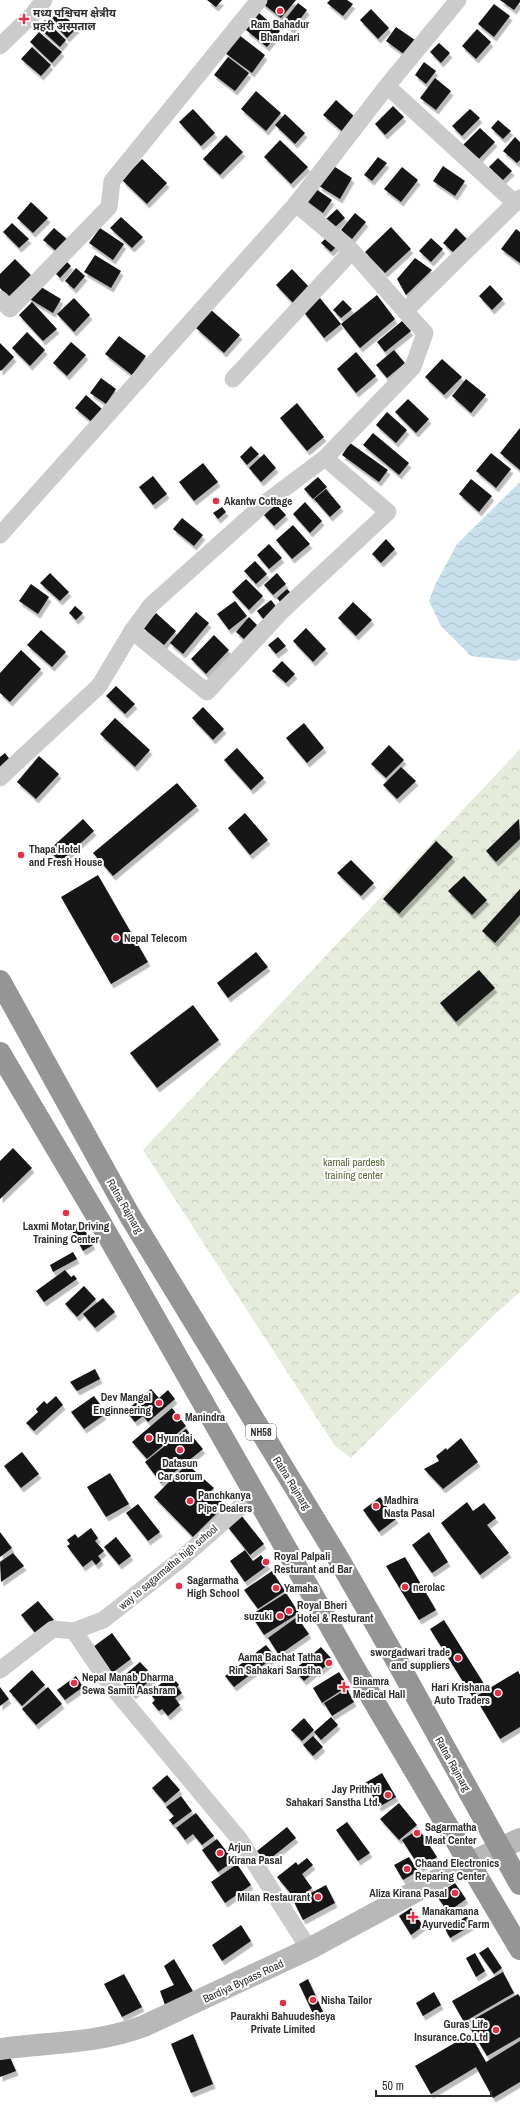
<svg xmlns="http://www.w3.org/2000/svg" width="520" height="2114" viewBox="0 0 520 2114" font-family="'Archivo Narrow','Noto Sans Devanagari',sans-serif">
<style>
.forest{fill:url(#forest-crowns)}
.water{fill:url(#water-waves)}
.building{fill:#151515;filter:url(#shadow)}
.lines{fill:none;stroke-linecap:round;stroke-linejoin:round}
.street{stroke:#cbcbcb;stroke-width:17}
.secondary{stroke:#b8b8b8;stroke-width:22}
.highway{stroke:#959595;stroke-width:22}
.poi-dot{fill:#e72f47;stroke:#fff;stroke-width:1.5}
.labels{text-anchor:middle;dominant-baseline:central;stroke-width:4;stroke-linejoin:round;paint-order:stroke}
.shield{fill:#fff;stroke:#6d6d6d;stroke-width:1}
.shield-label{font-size:10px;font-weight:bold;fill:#2e2e2e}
.poi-label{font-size:11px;font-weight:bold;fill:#2e2e2e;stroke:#fff;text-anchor:start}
.park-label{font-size:11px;fill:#546b3b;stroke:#fff}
.street-label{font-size:11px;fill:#2e2e2e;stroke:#fff}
</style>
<defs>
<pattern id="forest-crowns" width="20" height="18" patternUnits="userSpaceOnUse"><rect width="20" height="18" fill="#e5ecdc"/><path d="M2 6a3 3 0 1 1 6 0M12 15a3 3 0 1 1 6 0" fill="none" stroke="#c5cbbd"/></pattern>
<pattern id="water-waves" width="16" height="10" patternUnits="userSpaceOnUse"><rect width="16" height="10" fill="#c8e0ec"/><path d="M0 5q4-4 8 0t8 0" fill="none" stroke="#acc0cb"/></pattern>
<filter id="shadow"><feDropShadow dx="2.5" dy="4.5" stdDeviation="0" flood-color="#0004"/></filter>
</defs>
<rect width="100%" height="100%" fill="#fff"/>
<polygon class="forest" points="520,749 520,1292 493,1316 351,1458 335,1446 143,1150"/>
<polygon class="water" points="520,482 520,659 516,661 471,656 441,626 429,601 435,585 457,544"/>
<g class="building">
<polygon points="207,0 222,0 216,7"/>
<polygon points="264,0 296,0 281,18 262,3"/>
<polygon points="330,0 347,0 353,4 343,16 327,3"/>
<polygon points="500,0 520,0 520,2 514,10"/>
<polygon points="298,3 307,10 292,30 283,22"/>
<polygon points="494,4 510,16 494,37 478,24"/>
<polygon points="371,9 389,28 378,39 360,20"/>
<polygon points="60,11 77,28 67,38 50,20"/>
<polygon points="259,13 280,31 267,47 246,30"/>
<polygon points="45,20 66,40 60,47 38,27"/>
<polygon points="396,27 415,40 405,55 386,41"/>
<polygon points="477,29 491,42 476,59 462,46"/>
<polygon points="39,32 62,52 52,63 30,42"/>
<polygon points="239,35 265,55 252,73 225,53"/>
<polygon points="439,43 450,53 441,63 430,52"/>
<polygon points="32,47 51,65 41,76 21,59"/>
<polygon points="228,57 249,73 235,91 214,75"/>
<polygon points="424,62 436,71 426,84 415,75"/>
<polygon points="435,78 451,91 436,110 420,98"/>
<polygon points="256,91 281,113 266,131 241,109"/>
<polygon points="336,100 356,118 343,132 323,115"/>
<polygon points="393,106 404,117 385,135 375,124"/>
<polygon points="193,109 215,133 201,146 179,122"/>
<polygon points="470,109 480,118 462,136 452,126"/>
<polygon points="285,114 305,133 295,144 275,125"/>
<polygon points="498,120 511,131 503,139 491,128"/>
<polygon points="480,128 495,142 478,160 463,145"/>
<polygon points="226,135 243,152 220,175 203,159"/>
<polygon points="515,137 520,142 520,160 517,163 503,151"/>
<polygon points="280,140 308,167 291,184 264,157"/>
<polygon points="378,157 387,163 372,181 364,175"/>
<polygon points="498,158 512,171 503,180 489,167"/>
<polygon points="142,159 167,183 147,204 122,180"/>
<polygon points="332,165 352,178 340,199 319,186"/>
<polygon points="443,166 465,181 455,196 433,181"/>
<polygon points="402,167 418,180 401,202 384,189"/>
<polygon points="313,187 332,200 323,213 304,199"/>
<polygon points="31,202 48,218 33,233 17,218"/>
<polygon points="337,209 345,218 334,228 326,219"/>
<polygon points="355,213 366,222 352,239 341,230"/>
<polygon points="121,217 143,237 132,248 110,228"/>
<polygon points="12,223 29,239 19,248 3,232"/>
<polygon points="391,227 411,249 385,273 365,252"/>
<polygon points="54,228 67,239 56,251 43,240"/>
<polygon points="100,228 124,244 113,260 89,243"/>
<polygon points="456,228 469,241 456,255 443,243"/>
<polygon points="516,229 520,232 520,263 501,249"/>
<polygon points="328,236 337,246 331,252 321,243"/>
<polygon points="431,238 443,249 431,262 419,251"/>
<polygon points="95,255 121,271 111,288 84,272"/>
<polygon points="415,258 432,270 406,295 397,279"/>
<polygon points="15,259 31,275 8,297 0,288 0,274"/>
<polygon points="67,262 71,266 60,278 56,274"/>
<polygon points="76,268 85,276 74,289 65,281"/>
<polygon points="292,269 310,288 294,304 276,285"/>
<polygon points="36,284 61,299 53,313 28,298"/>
<polygon points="490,285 503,299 492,310 479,296"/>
<polygon points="377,295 395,319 360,348 341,324 324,338 303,311 320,298 341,324"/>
<polygon points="74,298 90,315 74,332 57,314"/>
<polygon points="343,300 352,309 341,318 333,310"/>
<polygon points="32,302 57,329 43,341 19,315"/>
<polygon points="211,310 240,335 224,353 196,328"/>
<polygon points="402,321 411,331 385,352 377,342"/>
<polygon points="27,332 45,350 30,366 12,348"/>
<polygon points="119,336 146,356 132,375 105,354"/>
<polygon points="71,342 86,355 67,376 53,363"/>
<polygon points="0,343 14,357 1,371 0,370"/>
<polygon points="394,350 405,363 387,378 376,365"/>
<polygon points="356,352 376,376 356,393 337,369"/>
<polygon points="442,359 462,377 444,395 425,377"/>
<polygon points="101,378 116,389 106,404 90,393"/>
<polygon points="466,379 486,395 471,413 452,396"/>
<polygon points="86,395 103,410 93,423 75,408"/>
<polygon points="408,399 429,419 416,433 395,412"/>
<polygon points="297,403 324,437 307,451 280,418"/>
<polygon points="387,412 407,430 396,443 376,425"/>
<polygon points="520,428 520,470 500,453"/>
<polygon points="373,433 409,463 399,475 363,445"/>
<polygon points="350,443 388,470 379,482 342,455"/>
<polygon points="251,446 259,454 247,465 240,457"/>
<polygon points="491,453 511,469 496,488 476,471"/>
<polygon points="264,454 276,468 261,482 249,468"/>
<polygon points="203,463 218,482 194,501 179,482"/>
<polygon points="153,476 167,494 153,505 139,487"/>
<polygon points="318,477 327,487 313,499 304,489"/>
<polygon points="471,479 492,496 479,512 459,494"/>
<polygon points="326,489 341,507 330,517 314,499"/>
<polygon points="305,502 322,521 310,533 293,514"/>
<polygon points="275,503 286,515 274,526 263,514"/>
<polygon points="222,507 226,512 218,519 213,513"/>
<polygon points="182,518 203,535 194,546 173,529"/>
<polygon points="293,525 310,544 292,559 276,540"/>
<polygon points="386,539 395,549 381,563 372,554"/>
<polygon points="269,544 282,558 269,569 257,555"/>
<polygon points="255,561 267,574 256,584 244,571"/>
<polygon points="50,573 69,592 60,601 40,583"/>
<polygon points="277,573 286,584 273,595 264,585"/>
<polygon points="246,579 263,596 249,610 232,592"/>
<polygon points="31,584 49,597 38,614 19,601"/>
<polygon points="287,589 292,594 281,603 277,598"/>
<polygon points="271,600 279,610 265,621 257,611"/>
<polygon points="235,601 247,616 229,630 217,614"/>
<polygon points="353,602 372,620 356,636 338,618"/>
<polygon points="75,606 83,613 76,620 69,613"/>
<polygon points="196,612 209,623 183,654 170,643"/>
<polygon points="156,613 176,631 164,645 143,628"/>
<polygon points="249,617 257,625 244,639 236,632"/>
<polygon points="306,628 326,649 313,662 293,641"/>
<polygon points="41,630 66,652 52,667 27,645"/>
<polygon points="214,635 229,650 206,674 191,659"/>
<polygon points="278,637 286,646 276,654 268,645"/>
<polygon points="21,650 41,669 10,702 0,693 0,673"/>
<polygon points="282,661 295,674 286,683 272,671"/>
<polygon points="116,686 135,704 125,714 106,696"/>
<polygon points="203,707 224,729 213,740 192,718"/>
<polygon points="115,718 150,750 135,767 100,734"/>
<polygon points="304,723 324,748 307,763 286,738"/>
<polygon points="389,745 404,760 386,778 371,764"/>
<polygon points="237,748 264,778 251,790 224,760"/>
<polygon points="5,753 11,761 0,771 0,757"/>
<polygon points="39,756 59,774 36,799 17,782"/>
<polygon points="401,767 416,781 397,799 383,785"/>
<polygon points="177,783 197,806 113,876 93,853"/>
<polygon points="245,813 268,840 250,855 228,828"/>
<polygon points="83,819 94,831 60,862 49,850"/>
<polygon points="519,819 520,839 496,862 486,851"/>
<polygon points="436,841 453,857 399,914 383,899"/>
<polygon points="351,860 374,883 361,896 337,873"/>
<polygon points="98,875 148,962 111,984 61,897"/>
<polygon points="464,876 487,900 472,915 448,891"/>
<polygon points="520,889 520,915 495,943 482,931"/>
<polygon points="256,952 268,967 228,998 217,983"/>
<polygon points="479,970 495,988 456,1022 440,1003"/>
<polygon points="193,1005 219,1040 157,1088 130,1053"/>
<polygon points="13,1148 32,1168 0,1199 0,1161"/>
<polygon points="82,1225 93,1245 83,1251 72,1231"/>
<polygon points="73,1252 77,1259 53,1272 50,1265"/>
<polygon points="65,1270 71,1277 74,1275 77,1279 44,1302 36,1291"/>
<polygon points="84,1286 96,1299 77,1317 65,1304"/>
<polygon points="103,1298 115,1312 95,1328 83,1314"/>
<polygon points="95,1369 100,1379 77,1391 70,1382"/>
<polygon points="151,1389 159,1398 168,1390 175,1399 148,1422 143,1416 135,1422 126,1411"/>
<polygon points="56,1396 63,1405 34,1431 26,1423 38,1412 36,1409 44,1401 47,1404"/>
<polygon points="94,1396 100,1404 97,1406 104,1415 84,1429 71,1412"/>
<polygon points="172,1408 186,1426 147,1459 132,1442"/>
<polygon points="186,1429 203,1449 161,1483 145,1462"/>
<polygon points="461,1438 478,1462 443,1489 424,1469 439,1461 436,1456 446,1448 447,1450"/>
<polygon points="22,1452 39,1474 21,1488 4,1466"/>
<polygon points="187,1464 214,1488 211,1491 225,1505 193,1537 154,1497"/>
<polygon points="110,1473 129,1504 106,1517 87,1487"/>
<polygon points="380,1497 396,1519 379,1532 363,1510"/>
<polygon points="467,1502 473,1511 484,1503 496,1518 487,1525 509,1553 480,1575 441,1523"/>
<polygon points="138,1504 160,1532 148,1541 126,1513"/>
<polygon points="241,1515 264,1544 250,1555 227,1526"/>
<polygon points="91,1528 98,1538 95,1541 104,1551 98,1556 101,1560 96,1565 92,1560 83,1567 67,1546 70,1544 67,1540 75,1534 78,1538"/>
<polygon points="0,1532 12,1548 0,1557"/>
<polygon points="429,1532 448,1562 432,1573 412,1545"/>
<polygon points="116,1537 131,1556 119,1565 104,1547"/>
<polygon points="245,1550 253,1561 261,1555 268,1565 245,1582 230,1561"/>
<polygon points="13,1553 24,1566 1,1582 0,1562"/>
<polygon points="405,1557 436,1610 419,1620 386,1566"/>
<polygon points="272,1571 285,1591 258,1609 244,1590"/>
<polygon points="286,1593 299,1613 264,1635 251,1615"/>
<polygon points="38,1601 54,1620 36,1634 21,1615"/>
<polygon points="297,1617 309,1634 279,1655 268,1638"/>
<polygon points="444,1620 486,1687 472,1696 430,1629"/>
<polygon points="112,1633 131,1659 112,1673 93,1647"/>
<polygon points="266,1645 275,1656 234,1687 225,1676"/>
<polygon points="321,1647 331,1658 329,1659 331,1662 317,1673 316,1671 304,1681 294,1670"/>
<polygon points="140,1662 154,1677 133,1695 120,1679"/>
<polygon points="32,1670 45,1685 22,1706 9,1691"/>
<polygon points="518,1671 520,1675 520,1727 500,1739 475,1697"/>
<polygon points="339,1672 348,1686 322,1703 313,1688"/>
<polygon points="171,1675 179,1685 177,1687 182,1693 175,1698 180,1705 168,1716 162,1709 159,1711 152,1703 155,1700 150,1694 158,1687 163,1692 158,1686"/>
<polygon points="76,1676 83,1687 65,1700 57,1690"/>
<polygon points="0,1687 9,1699 0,1706"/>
<polygon points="48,1687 62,1704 36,1725 22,1709"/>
<polygon points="347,1689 354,1702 332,1716 324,1703"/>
<polygon points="331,1717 338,1725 321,1740 314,1732"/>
<polygon points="304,1718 314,1730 302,1741 291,1730"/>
<polygon points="313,1736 323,1747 313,1756 303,1745"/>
<polygon points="382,1773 396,1797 379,1807 365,1783"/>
<polygon points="167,1775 180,1790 165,1803 152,1788"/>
<polygon points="181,1796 192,1811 173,1825 169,1820 174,1816 166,1807"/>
<polygon points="399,1803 417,1825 399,1840 380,1819"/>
<polygon points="196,1813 214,1836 202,1845 193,1834 185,1840 176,1828"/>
<polygon points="347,1822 370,1853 358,1861 336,1830"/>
<polygon points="287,1827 296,1838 266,1862 257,1851"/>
<polygon points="419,1829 437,1857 420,1868 402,1840"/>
<polygon points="217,1839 234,1861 218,1872 202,1850"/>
<polygon points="409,1857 418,1871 403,1880 394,1865"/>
<polygon points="307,1858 313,1865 302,1874 312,1888 296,1900 277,1877 296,1862 298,1865"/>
<polygon points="237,1864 251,1885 225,1903 211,1882"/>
<polygon points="455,1883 466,1899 448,1912 436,1895"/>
<polygon points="326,1885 335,1903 303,1920 294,1902"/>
<polygon points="411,1908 423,1926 411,1935 399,1916"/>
<polygon points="467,1916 472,1925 450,1938 445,1929"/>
<polygon points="241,1925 251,1941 222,1961 212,1945"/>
<polygon points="488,1947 502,1968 494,1974 479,1953"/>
<polygon points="475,1953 485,1971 476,1977 466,1958"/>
<polygon points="174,1959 194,1993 165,2005 160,1991 174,1985 164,1966"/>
<polygon points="503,1972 514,1993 464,2022 452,2001"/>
<polygon points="124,1974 142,2007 122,2017 104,1984"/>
<polygon points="308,1979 324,2014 315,2018 299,1984"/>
<polygon points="434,1992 441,2005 423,2016 416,2003"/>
<polygon points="518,1994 520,1997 520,2037 487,2056 467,2023"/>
<polygon points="193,2034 213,2084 191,2093 171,2044"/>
<polygon points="470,2034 486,2062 520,2041 520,2082 493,2098 476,2067 431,2094 415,2066"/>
<polygon points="8,2053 16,2071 0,2077 0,2057"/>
</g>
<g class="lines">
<g class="street">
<polyline points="0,46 33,14 44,0"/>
<polyline points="387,86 515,203"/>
<polyline points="296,204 352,251 405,311"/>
<polyline points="0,299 10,309 109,207 112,181 259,0"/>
<polyline points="233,379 352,251"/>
<polyline points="0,535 296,204 387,86 458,0"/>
<polyline points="132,631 207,692 282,611 388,512 325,458"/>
<polyline points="0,778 99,686 132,631 151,605 265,503 325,458 413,367 425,333 405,311 520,198"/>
<polyline points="74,1631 103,1620 180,1560 255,1494"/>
<polyline points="0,1670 53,1629 74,1631 109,1683 240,1840 309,1949"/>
</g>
<path class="secondary" d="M0,2049c50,-7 96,-5 144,-23l165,-77 148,-80 63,-30"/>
<g class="highway">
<polyline points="0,981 130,1216 338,1558 394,1656 520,1884"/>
<polyline points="0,1053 99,1220 353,1666 520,1949"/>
</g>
</g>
<g class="poi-dot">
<circle cx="280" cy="11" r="4"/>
<path d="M22 13h4v4h4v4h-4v4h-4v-4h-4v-4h4z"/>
<circle cx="216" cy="501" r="4"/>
<circle cx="21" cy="855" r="4"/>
<circle cx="116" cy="938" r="4"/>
<circle cx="66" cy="1213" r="4"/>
<circle cx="159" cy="1403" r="4"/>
<circle cx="177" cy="1417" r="4"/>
<circle cx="149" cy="1438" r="4"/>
<circle cx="180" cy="1450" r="4"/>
<circle cx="190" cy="1501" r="4"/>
<circle cx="376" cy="1506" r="4"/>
<circle cx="266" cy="1562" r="4"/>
<circle cx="179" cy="1586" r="4"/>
<circle cx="405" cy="1587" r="4"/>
<circle cx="276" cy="1588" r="4"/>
<circle cx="289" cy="1611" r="4"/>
<circle cx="280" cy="1616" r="4"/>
<circle cx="458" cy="1658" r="4"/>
<circle cx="329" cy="1663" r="4"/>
<circle cx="74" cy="1683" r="4"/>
<path d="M342 1681h4v4h4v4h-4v4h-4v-4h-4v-4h4z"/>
<circle cx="498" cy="1693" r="4"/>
<circle cx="388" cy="1795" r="4"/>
<circle cx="417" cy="1833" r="4"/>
<circle cx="220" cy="1853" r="4"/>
<circle cx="407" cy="1869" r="4"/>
<circle cx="455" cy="1893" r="4"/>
<circle cx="318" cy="1897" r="4"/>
<path d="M411 1911h4v4h4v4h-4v4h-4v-4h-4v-4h4z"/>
<circle cx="313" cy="2000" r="4"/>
<circle cx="283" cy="2003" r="4"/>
<circle cx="496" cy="2030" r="4"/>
</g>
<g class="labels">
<rect class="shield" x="246" y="1424" width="30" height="16" rx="3"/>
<g class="shield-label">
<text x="261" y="1432">NH58</text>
</g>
<g class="poi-label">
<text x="33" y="13">मध्य पश्चिचम क्षेत्रीय<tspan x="33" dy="13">प्रहरी अस्पताल</tspan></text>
<text x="280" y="24" text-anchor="middle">Ram Bahadur<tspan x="280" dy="13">Bhandari</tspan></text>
<text x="224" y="501">Akantw Cottage</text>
<text x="29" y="849">Thapa Hotel<tspan x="29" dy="13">and Fresh House</tspan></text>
<text x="124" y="938">Nepal Telecom</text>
<text x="66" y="1226" text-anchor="middle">Laxmi Motar Driving<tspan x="66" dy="13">Training Center</tspan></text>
<text x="151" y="1397" text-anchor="end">Dev Mangal<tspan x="151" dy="13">Enginneering</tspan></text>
<text x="185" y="1417">Manindra</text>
<text x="157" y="1438">Hyundai</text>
<text x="180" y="1463" text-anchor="middle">Datasun<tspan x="180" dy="13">Car sorum</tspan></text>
<text x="198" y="1495">Panchkanya<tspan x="198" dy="13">Pipe Dealers</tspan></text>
<text x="384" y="1500">Madhira<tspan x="384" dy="13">Nasta Pasal</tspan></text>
<text x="274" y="1556">Royal Palpali<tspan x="274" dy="13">Resturant and Bar</tspan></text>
<text x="187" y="1580">Sagarmatha<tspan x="187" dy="13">High School</tspan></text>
<text x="413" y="1587">nerolac</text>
<text x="284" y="1588">Yamaha</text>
<text x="297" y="1605">Royal Bheri<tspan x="297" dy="13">Hotel &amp; Resturant</tspan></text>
<text x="272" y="1616" text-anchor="end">suzuki</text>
<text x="450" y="1652" text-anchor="end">sworgadwari trade<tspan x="450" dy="13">and suppliers</tspan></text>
<text x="321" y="1657" text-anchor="end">Aama Bachat Tatha<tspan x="321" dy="13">Rin Sahakari Sanstha</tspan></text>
<text x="82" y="1677">Nepal Manab Dharma<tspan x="82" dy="13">Sewa Samiti Aashram</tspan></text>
<text x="353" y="1681">Binamra<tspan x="353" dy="13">Medical Hall</tspan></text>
<text x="490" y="1687" text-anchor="end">Hari Krishana<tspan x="490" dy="13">Auto Traders</tspan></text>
<text x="380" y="1789" text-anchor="end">Jay Prithivi<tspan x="380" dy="13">Sahakari Sanstha Ltd.</tspan></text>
<text x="425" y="1827">Sagarmatha<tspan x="425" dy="13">Meat Center</tspan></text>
<text x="228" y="1847">Arjun<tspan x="228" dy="13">Kirana Pasal</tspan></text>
<text x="415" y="1863">Chaand Electronics<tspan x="415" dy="13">Reparing Center</tspan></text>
<text x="447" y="1893" text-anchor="end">Aliza Kirana Pasal</text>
<text x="310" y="1897" text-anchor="end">Milan Restaurant</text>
<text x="422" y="1911">Manakamana<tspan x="422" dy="13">Ayurvedic Farm</tspan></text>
<text x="321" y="2000">Nisha Tailor</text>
<text x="283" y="2016" text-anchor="middle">Paurakhi Bahuudesheya<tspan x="283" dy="13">Private Limited</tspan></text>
<text x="488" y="2024" text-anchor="end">Guras Life<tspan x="488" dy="13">Insurance.Co.Ltd</tspan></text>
</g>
<g class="park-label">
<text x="354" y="1162">karnali pardesh<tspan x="354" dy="13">training center</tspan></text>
</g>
<g class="street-label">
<text transform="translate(125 1206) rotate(60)">Ratna Rajmarg</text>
<text transform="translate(292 1483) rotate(58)">Ratna Rajmarg</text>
<text transform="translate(168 1567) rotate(-40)">way to sagarmatha high school</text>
<text transform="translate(453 1764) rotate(61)">Ratna Rajmarg</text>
<text transform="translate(243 1981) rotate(-25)">Bardiya Bypass Road</text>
</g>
</g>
<path d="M376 2090v6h115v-6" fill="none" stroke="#2e2e2e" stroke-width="2"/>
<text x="382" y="2090" font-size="12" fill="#2e2e2e" stroke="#ffffff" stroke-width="3" paint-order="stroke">50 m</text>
</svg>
